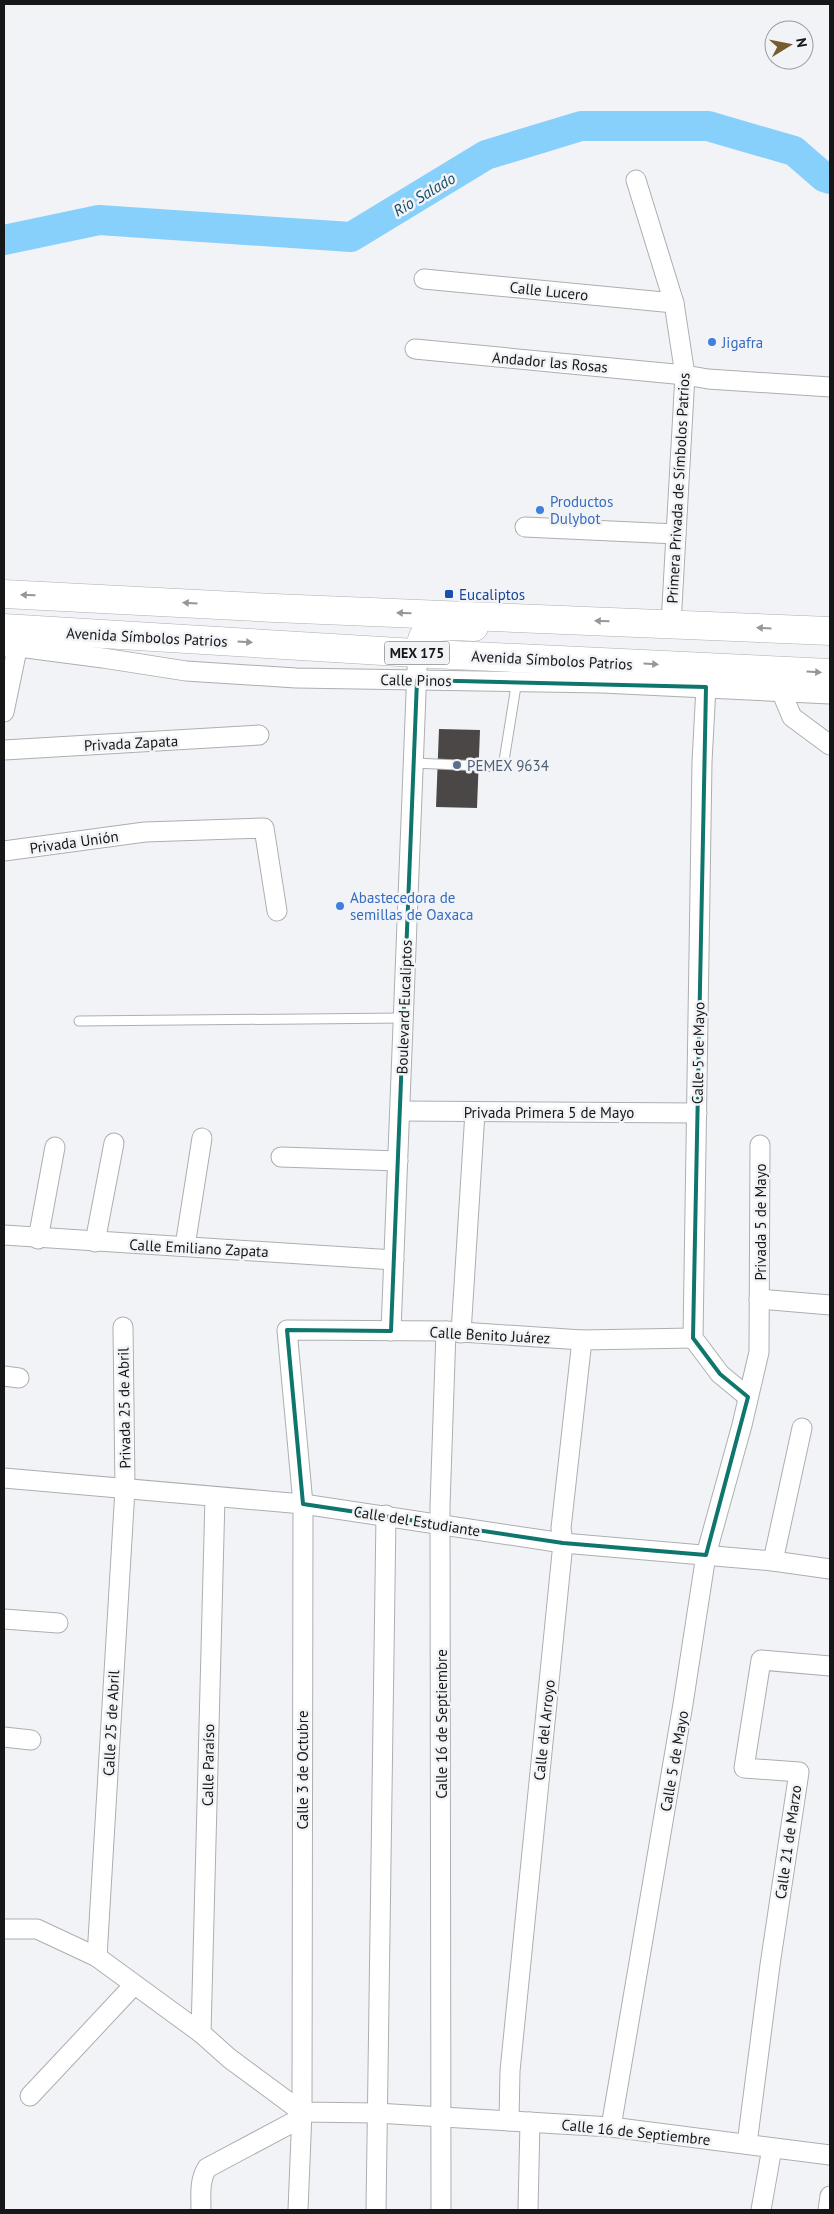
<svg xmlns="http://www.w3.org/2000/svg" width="834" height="2214" viewBox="0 0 834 2214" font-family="'PT Sans',sans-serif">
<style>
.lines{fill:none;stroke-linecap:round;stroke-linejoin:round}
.river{stroke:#87d0fc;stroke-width:30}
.building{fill:#4b4747}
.service-casing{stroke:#adaeb1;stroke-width:11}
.minor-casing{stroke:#adaeb1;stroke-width:21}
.primary-casing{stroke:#adaeb1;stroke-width:29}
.trunk-casing{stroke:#adaeb1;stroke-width:29}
.service{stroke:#fff;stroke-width:9}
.minor{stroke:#fff;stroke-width:19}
.primary{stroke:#fff;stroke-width:28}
.trunk{stroke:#fff;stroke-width:28}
.oneway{fill:#969797}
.marked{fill:none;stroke:#0f766e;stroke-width:4;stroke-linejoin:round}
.shop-dot{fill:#3f7fe0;stroke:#f2f3f6;stroke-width:2}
.transit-dot{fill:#1a4fb4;stroke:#f2f3f6;stroke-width:2}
.service-dot{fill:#5c6f8a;stroke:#f2f3f6;stroke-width:2}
.labels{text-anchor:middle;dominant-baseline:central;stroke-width:5;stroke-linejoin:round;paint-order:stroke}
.shield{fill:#f2f3f6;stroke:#58595b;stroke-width:1}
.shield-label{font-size:14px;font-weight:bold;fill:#161718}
.street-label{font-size:15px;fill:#161718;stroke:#f2f3f6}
.shop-label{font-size:15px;fill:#366cbe;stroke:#f2f3f6;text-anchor:start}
.transit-label{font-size:15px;fill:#164399;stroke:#f2f3f6;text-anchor:start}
.service-label{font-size:15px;fill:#4e5e75;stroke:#f2f3f6;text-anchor:start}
.water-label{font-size:16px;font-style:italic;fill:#164f6c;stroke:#f2f3f6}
</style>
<rect width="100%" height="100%" fill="#f2f3f6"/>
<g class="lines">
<polyline class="river" points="4,240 99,220 351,237 486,155 581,126 708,126 794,151 824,177 830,179"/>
</g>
<polygon class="building" points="439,729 480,730 477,808 436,807"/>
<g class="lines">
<g class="service-casing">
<g id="service">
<polyline points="414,763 503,767 517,680"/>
<polyline points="79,1021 404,1018"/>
</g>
</g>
<g class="minor-casing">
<g id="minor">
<polyline points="636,180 674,303 685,375 671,624"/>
<polyline points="424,279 674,303"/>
<polyline points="415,349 685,375 708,379 830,387"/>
<polyline points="525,527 676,534"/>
<polyline points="4,647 19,647 103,658 186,671 296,678 602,683 830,694"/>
<polyline points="706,687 702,762 693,1338 720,1374 748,1397"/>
<polyline points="781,691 792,717 830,745"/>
<polyline points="4,712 20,635"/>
<polyline points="4,750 259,735"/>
<polyline points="4,851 145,832 264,828 277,911"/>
<polyline points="400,1111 697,1113"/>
<polyline points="281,1157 398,1161"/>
<polyline points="4,1235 394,1260"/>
<polyline points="38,1239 55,1147"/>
<polyline points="95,1242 114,1143"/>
<polyline points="185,1246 202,1138"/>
<polyline points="759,1299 830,1305"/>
<polyline points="391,1331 417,668"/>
<polyline points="461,1333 475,1112"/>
<polyline points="4,1376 19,1378"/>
<polyline points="4,1478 303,1504 563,1543 773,1561 830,1569"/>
<polyline points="773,1561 802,1428"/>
<polyline points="4,1619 58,1623"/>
<polyline points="4,1737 31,1740"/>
<polyline points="4,1929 37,1929 97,1957 201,2033 229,2058 302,2112 376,2113 611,2127 830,2155"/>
<polyline points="97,1957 125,1489 123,1327"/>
<polyline points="201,2033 215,1497"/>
<polyline points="30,2096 134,1985"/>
<polyline points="509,2121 510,2071 563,1543 561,1528 582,1340"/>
<polyline points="611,2127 683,1704 706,1555 742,1425 759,1352 760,1145"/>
<polyline points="747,2144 770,1965 799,1772 744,1768 761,1660 830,1666"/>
<path d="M201,2210c0,-15 -2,-29 6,-42l94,-50"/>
<polyline points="298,2210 302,2112 303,1504 287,1330 446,1331 582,1340 693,1338"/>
<polyline points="376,2210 386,1515"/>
<polyline points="441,2210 440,1506 446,1331"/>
<polyline points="528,2210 530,2122"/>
<polyline points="761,2210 772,2148"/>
<polyline points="828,2210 830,2196"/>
</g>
</g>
<g class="primary-casing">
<path id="primary" d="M418,653c2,-5 3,-11 5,-16 9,-15 36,-10 51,-10"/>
</g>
<g class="trunk-casing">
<g id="trunk">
<polyline points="4,594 274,608 830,631"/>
<polyline points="4,628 432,654 830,673"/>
</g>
</g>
<use href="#service" class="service"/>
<use href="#minor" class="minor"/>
<use href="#primary" class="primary"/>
<use href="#trunk" class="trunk"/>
</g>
<defs><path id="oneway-solid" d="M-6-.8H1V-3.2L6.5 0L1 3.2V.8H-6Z" transform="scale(1.25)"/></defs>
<g class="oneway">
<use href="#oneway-solid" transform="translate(28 595) rotate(-178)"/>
<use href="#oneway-solid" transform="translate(190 603) rotate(-176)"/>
<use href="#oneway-solid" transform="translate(404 613) rotate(-178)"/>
<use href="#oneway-solid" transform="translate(602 621) rotate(-178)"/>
<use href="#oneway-solid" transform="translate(764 628) rotate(-177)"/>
<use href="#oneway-solid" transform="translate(245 642) rotate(3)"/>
<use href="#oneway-solid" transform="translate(651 664) rotate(3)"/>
<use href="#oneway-solid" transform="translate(814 672) rotate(3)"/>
</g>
<path class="marked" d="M417,680l289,7 -13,651 27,36 28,23 -42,158 -143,-12 -260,-39 -16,-174 104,1z"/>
<g class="shop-dot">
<circle cx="712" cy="342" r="5"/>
<circle cx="540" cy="510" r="5"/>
<circle cx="340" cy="906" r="5"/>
</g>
<rect class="transit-dot" x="444" y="589" width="10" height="10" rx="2.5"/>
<circle class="service-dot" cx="457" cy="765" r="5"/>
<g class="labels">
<rect class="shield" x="384.5" y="641.5" width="65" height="23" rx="4"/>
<g class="shield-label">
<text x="417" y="653">MEX 175</text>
</g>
<g class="street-label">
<text transform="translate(549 291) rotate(6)">Calle Lucero</text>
<text transform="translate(550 362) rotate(5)">Andador las Rosas</text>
<text transform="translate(678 488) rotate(-87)">Primera Privada de Símbolos Patrios</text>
<text transform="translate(147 637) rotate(3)">Avenida Símbolos Patrios</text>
<text transform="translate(552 660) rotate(3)">Avenida Símbolos Patrios</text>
<text transform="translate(416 680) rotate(1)">Calle Pinos</text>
<text transform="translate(131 743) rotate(-3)">Privada Zapata</text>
<text transform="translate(74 842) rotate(-8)">Privada Unión</text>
<text transform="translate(404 1007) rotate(-88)">Boulevard Eucaliptos</text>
<text transform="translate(698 1053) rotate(-89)">Calle 5 de Mayo</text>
<text x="549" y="1112">Privada Primera 5 de Mayo</text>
<text transform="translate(760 1222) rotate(-90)">Privada 5 de Mayo</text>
<text transform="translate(199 1248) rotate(3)">Calle Emiliano Zapata</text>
<text transform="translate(490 1335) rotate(3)">Calle Benito Juárez</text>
<text transform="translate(124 1408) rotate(-91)">Privada 25 de Abril</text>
<text transform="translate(417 1521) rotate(9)">Calle del Estudiante</text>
<text transform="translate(111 1723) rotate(-87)">Calle 25 de Abril</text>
<text transform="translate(441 1724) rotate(-90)">Calle 16 de Septiembre</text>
<text transform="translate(544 1730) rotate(-84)">Calle del Arroyo</text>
<text transform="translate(674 1761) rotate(-80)">Calle 5 de Mayo</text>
<text transform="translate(208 1765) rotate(-89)">Calle Paraíso</text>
<text transform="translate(302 1770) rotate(-90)">Calle 3 de Octubre</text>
<text transform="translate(788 1842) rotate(-82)">Calle 21 de Marzo</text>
<text transform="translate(636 2132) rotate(6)">Calle 16 de Septiembre</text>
</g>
<g class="shop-label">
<text x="722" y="342">Jigafra</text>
<text x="550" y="501">Productos<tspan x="550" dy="17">Dulybot</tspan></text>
<text x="350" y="897">Abastecedora de<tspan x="350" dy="17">semillas de Oaxaca</tspan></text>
</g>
<g class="transit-label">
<text x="459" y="594">Eucaliptos</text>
</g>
<g class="service-label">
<text x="467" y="765">PEMEX 9634</text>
</g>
<g class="water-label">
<text transform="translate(424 194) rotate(-31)">Río Salado</text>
</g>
</g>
<rect width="834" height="2214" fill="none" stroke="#161718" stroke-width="10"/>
<g transform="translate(789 45) rotate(80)"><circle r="24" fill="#f2f3f6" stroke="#9a9b9d"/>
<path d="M0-4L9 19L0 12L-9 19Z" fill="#795b2f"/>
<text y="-8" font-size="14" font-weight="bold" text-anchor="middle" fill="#161718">N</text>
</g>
</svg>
